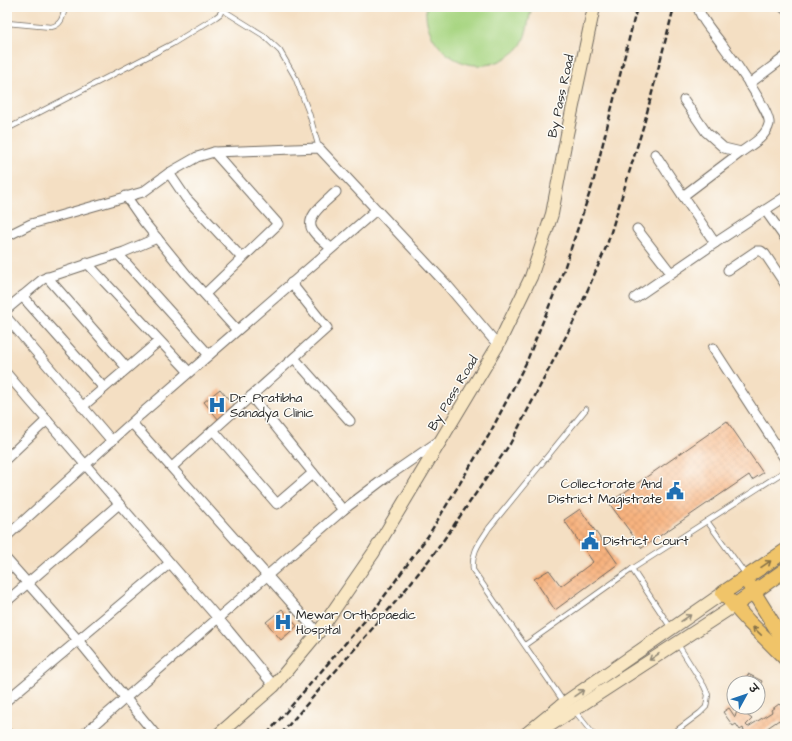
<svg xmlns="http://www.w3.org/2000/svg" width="792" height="741" viewBox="0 0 792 741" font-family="'Architects Daughter','Playpen Sans Deva',sans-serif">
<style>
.grass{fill:#a9d683;stroke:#6a8057}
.building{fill:url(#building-cross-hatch)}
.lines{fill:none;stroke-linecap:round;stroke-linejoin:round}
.lane-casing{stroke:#716a60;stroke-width:6}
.street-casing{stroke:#716a60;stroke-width:11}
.secondary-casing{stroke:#716a60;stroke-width:14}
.primary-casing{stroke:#716a60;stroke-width:16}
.lane{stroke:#fff;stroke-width:4.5}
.street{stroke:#fff;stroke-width:9}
.secondary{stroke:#f9e7c3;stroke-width:12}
.primary{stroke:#f0c469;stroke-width:14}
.rail{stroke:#2b2b2b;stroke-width:2.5;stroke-dasharray:6 3;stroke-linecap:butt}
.oneway{stroke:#847047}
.oneway2{stroke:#928977}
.labels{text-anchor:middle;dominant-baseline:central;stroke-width:3;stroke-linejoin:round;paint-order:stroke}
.street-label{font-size:13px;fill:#2b2b2b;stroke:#fdfcf7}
.poi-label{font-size:13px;fill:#2b2b2b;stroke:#fdfcf7;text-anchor:start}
</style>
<defs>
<pattern id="building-cross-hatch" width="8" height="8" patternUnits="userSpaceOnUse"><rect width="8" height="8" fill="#f8b37f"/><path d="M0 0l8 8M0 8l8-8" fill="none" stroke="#d59a6e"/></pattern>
</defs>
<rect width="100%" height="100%" fill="#fdfcf7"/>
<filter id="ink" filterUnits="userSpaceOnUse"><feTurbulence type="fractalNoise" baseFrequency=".025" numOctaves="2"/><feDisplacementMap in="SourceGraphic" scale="8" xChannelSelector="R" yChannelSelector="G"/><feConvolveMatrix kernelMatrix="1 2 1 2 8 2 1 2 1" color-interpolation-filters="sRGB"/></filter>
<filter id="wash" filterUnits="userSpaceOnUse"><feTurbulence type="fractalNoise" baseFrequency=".012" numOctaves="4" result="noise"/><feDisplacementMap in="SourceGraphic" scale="16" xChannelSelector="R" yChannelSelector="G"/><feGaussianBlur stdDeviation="0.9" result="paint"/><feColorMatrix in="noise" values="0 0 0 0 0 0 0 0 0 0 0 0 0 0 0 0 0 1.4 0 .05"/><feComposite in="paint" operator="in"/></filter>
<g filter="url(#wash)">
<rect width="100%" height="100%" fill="#f4dfc3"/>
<path class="grass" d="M426,7h106c-3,10 -5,27 -10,36 -4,7 -11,12 -18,16 -37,20 -81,-11 -78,-52z"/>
<g id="blocks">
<g class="building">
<polygon points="220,389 235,407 219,420 204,402"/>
<polygon points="727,421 763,473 752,480 749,475 642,548 609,503"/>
<polygon points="580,509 618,564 555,610 534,579 549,570 561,586 593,562 564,520"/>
<polygon points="282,609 297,626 281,640 266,622"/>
<polygon points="748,674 762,681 758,690 758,683 744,683"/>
<polygon points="779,704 785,710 785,727 779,720 763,731 764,734 739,734 744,731 743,728 740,730 736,724 733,726 723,712 729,708 735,717 737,711 733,709 734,707 744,707 742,711 752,719 746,725 748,727 772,712 771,710"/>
</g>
</g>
</g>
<g filter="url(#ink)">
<use href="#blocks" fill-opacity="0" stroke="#716a60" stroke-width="1"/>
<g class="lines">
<g class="lane-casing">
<g id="lane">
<polyline points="218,7 263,35 280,51 295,77 309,113 319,148"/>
<path d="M7,23l44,4c11,-2 12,-11 14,-20"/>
<polyline points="7,129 172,44 216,17 220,14 223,7"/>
<polyline points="707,521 746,575"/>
<polyline points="632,569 785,471"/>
<polyline points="525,645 632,569 671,628"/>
<path d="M563,701l-90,-131c-2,-18 7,-28 16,-42l97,-119"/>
<polyline points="574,710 593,734"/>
<polyline points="672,734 700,713 706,707 708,695 704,686 677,643"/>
</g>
</g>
<g class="street-casing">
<g id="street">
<polyline points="783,7 785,9"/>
<polyline points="749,84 785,57"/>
<path d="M684,100l22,32 18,16 17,4c10,-7 25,-15 28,-28 3,-11 -39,-69 -48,-81 -8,-11 -20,-23 -23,-36"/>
<polyline points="741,152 683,196 715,243 765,210"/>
<polyline points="655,154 683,196"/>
<polyline points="169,173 186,198 242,258"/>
<polyline points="126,196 144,222 187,275 237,330"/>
<polyline points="785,197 765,210 785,238"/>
<polyline points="637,229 671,273"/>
<polyline points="7,236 31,224 143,192 169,173 197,157 214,152 319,148 448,286 498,345"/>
<path d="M331,248c-6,-5 -13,-10 -18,-17 -10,-14 14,-30 23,-39"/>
<polyline points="118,254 209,355"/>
<polyline points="87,263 189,372"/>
<polyline points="728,270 756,251 761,251 765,254 785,284"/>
<polyline points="47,277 127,368"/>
<polyline points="205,294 278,224 214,152"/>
<polyline points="22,296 104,388"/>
<polyline points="635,298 715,243"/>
<polyline points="7,309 43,279 124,252 157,238"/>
<polyline points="7,318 112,441"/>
<polyline points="713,348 785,459"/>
<polyline points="294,358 350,421"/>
<polyline points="7,374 228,630 274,686"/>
<polyline points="251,396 343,510"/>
<polyline points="82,407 159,341"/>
<polyline points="132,423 318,633"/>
<polyline points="213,430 277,504 313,473"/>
<polyline points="7,458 47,420"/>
<polyline points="172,467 327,328 291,283"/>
<polyline points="7,536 140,415 376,210"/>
<polyline points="7,560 78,640 155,734"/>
<polyline points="7,601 119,504"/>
<polyline points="7,700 170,563"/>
<polyline points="7,733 8,734"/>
<polyline points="84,734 343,510 384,479 439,441"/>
</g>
</g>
<g class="secondary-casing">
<g id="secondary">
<polyline points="219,734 274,686 318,633 374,552 498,345 531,277 552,214 567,134 594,7"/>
<polyline points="526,734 564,703 723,593"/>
<polyline points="537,734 734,606"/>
</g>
</g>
<g class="primary-casing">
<g id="primary">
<polyline points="785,551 723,593 749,622 785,658"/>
<polyline points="745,578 785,643"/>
<polyline points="734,606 785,570"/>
</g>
</g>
<use href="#lane" class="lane"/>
<use href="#street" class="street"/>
<use href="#secondary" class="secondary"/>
<use href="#primary" class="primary"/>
<g class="rail">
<polyline points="267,734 375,609 428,536 489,435 526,363 563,272 593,183 637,7"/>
<polyline points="281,734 398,599 436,551 510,444 576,317 607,245 644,124 674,7"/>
</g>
</g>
<defs><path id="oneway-shaft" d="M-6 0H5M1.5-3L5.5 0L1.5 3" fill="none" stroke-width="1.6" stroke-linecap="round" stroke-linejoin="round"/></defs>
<g class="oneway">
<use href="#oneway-shaft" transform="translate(766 564) rotate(-34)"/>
<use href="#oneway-shaft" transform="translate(757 631) rotate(-136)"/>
</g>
<g class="oneway2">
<use href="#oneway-shaft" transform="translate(686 618) rotate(-34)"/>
<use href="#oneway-shaft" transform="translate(654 657) rotate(146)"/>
<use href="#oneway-shaft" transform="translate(579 693) rotate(-35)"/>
</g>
</g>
<defs>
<g id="hospital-bare" transform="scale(1.38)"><path d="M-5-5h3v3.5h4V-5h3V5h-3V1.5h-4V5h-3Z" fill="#1f6fb2" stroke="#fdfcf7" stroke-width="2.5" paint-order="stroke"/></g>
<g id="civic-bare" transform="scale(1.38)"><path d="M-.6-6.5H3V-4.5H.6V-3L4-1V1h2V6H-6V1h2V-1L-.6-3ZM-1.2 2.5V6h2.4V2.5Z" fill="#1f6fb2" stroke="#fdfcf7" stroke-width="2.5" paint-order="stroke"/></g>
</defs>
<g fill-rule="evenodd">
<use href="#hospital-bare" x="217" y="405"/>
<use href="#civic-bare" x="675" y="491"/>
<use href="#civic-bare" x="590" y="541"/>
<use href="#hospital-bare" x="283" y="622"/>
</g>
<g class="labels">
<g class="street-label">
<text transform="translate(561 96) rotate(-78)">By Pass Road</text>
<text transform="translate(453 393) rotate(-59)">By Pass Road</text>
</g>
<g class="poi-label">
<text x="230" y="398">Dr. Pratibha<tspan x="230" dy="15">Sanadya Clinic</tspan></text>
<text x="662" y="484" text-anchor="end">Collectorate And<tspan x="662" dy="15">District Magistrate</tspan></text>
<text x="603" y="541">District Court</text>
<text x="296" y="615">Mewar Orthopaedic<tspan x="296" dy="15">Hospital</tspan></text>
</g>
</g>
<rect width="792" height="741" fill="none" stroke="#fdfcf7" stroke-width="24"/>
<g transform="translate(746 695) rotate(50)"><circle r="19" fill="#fdfcf7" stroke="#a9a8a5"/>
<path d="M0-3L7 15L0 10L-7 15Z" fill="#1f6fb2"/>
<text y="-6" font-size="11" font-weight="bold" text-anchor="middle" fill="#2b2b2b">उ</text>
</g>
</svg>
